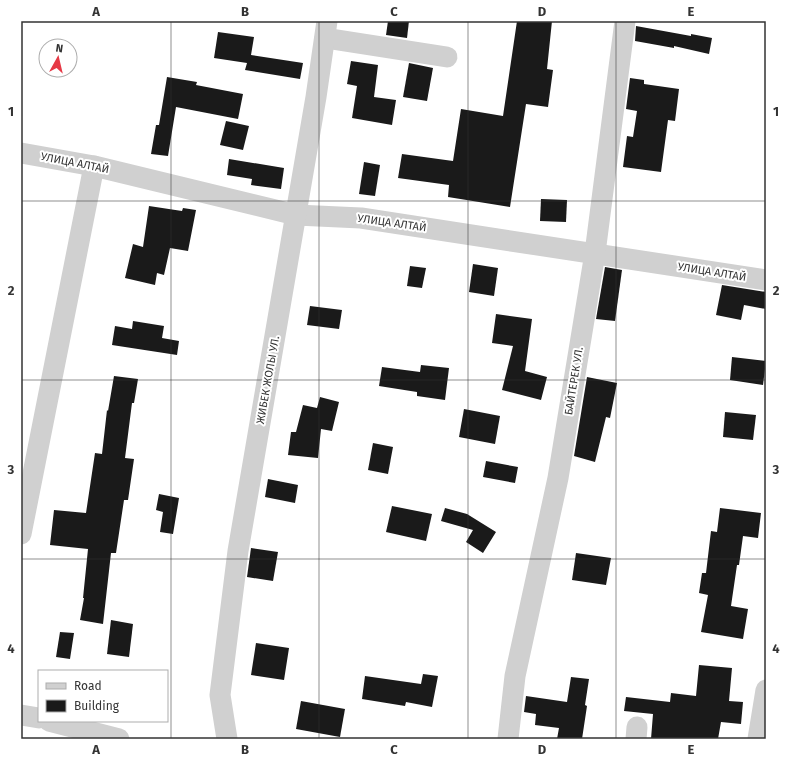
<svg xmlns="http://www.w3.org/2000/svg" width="787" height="760" viewBox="0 0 787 760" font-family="'Fira Sans',sans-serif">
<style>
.building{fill:#1a1a1a}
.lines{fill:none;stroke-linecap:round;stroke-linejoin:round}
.minor{stroke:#d0d0d0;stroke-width:21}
.grid{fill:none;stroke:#333;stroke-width:1;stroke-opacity:0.55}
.labels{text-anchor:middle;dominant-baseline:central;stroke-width:4;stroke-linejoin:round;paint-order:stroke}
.street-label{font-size:11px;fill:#333;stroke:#fff}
.neatline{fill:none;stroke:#333;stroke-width:1.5}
.grid-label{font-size:13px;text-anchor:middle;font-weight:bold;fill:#333}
</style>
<rect width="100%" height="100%" fill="#fff"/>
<g class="building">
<polygon points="388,21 409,21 407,38 386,35"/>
<polygon points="517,21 552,21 547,69 553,70 548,107 526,104 510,207 448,197 449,185 398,178 402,154 453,161 461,109 503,116"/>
<polygon points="636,26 691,36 691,34 712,38 709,54 674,46 674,48 635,41"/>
<polygon points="218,32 254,37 251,55 303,63 300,79 245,70 247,63 214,58"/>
<polygon points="351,61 378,65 374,97 396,100 392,125 352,118 357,86 347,84"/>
<polygon points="409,63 433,68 427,101 403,97"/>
<polygon points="167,77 197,82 196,85 243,94 238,119 176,107 168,156 151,154 156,125 159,125"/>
<polygon points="630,78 644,80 644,84 679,89 675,121 668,120 661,172 623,167 627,136 633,137 637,111 626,109"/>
<polygon points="226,121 249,126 243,150 220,145"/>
<polygon points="229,159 284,168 281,189 251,185 252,179 227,175"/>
<polygon points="364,162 380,165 375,196 359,194"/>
<polygon points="541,199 567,200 566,222 540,221"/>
<polygon points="149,206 182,211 183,208 196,210 188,251 170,248 164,275 157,273 155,285 125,278 133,244 143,247"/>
<polygon points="473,264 498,268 494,296 469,292"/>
<polygon points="410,266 426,268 422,288 407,286"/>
<polygon points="605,267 622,270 615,321 596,319"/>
<polygon points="722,285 766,292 766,309 744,305 741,320 716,315"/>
<polygon points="310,306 342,310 339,329 307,325"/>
<polygon points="496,314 532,319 525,371 547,377 541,400 502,390 513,346 492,343"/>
<polygon points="133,321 164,326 162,338 179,341 177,355 112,345 115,326 132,329"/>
<polygon points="732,357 766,361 763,385 730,380"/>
<polygon points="421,365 449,368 445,400 417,396 417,392 379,386 382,367 420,372"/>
<polygon points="114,376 138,379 134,403 132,403 125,458 134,459 128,500 124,500 116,553 111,553 103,624 80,620 84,598 83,598 88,549 50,545 54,510 86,513 95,453 102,454 107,410 108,411"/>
<polygon points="587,377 617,383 610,418 606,417 595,462 574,456"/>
<polygon points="320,397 339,402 332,431 321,429 318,458 288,455 291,432 296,432 303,405 317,408"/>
<polygon points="464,409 500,416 495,444 459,437"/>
<polygon points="725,412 756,415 753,440 723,437"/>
<polygon points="373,443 393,447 388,474 368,470"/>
<polygon points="486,461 518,467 515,483 483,477"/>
<polygon points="268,479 298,485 295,503 265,497"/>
<polygon points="159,494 179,498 173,534 160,532 163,512 156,510"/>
<polygon points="392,506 432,514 426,541 386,532"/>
<polygon points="445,508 467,514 496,532 483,553 466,542 473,530 441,521"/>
<polygon points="720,508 761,513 758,538 743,536 739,565 737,565 731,606 748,609 743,639 701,632 708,595 699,593 702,573 706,573 711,531 717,532"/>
<polygon points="251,548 278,552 273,581 247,577"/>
<polygon points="576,553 611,558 606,585 572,580"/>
<polygon points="111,620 133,624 129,657 107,654"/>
<polygon points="60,632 74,633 70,659 56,657"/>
<polygon points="256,643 289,648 284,680 251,675"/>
<polygon points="699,665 732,668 729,701 743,702 741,724 721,722 718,739 651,739 653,714 624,711 626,697 670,702 671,693 696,696"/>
<polygon points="423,674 438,676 432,707 406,702 405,706 362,699 365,676 421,684"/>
<polygon points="571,677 589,679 585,705 587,706 582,739 557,739 559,728 535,725 536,714 524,712 526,696 567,702"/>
<polygon points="301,701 345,709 340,737 296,729"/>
</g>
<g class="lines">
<g class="minor">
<polyline points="325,38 447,57"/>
<polyline points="21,153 94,166 296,215 361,218 766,280"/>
<polyline points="21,534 94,166"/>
<polyline points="21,715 39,718"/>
<polyline points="49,721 119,739"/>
<polyline points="227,739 220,695 238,551 316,97 327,21"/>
<polyline points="508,739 515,676 558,478 595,253 625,21"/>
<polyline points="636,739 637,727"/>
<polyline points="758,739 766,690"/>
</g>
</g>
<path class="grid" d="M171,21v718M319,21v718M468,21v718M616,21v718M21,201h745M21,380h745M21,559h745"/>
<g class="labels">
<g class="street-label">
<text transform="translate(75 163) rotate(11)">УЛИЦА АЛТАЙ</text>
<text transform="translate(392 223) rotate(8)">УЛИЦА АЛТАЙ</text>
<text transform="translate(712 272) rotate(9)">УЛИЦА АЛТАЙ</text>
<text transform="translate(268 380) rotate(-80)">ЖИБЕК ЖОЛЫ УЛ.</text>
<text transform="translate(574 381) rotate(-81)">БАЙТЕРЕК УЛ.</text>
</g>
</g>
<rect width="787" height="760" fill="none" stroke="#ffffff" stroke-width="44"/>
<rect x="38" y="670" width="130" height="52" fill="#ffffff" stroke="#adadad"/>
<rect x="46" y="683" width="20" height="6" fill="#d0d0d0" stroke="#adadad"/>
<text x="74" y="690" font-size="12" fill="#333333">Road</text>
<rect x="46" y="700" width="20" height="12" fill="#1a1a1a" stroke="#adadad"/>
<text x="74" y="710" font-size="12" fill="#333333">Building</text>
<g transform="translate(58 58) rotate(8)"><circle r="19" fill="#ffffff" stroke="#adadad"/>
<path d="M0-3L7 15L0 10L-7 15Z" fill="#e63946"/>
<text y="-6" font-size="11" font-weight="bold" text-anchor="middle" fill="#333333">N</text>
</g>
<rect x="22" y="22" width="743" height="716" class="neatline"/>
<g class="grid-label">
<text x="96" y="16">A</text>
<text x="245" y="16">B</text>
<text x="394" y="16">C</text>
<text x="542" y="16">D</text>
<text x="691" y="16">E</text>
<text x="11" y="116">1</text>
<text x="776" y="116">1</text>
<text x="11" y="295">2</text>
<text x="776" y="295">2</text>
<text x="11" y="474">3</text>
<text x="776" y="474">3</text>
<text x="11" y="653">4</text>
<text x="776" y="653">4</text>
<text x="96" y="754">A</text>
<text x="245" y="754">B</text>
<text x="394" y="754">C</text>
<text x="542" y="754">D</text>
<text x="691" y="754">E</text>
</g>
</svg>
